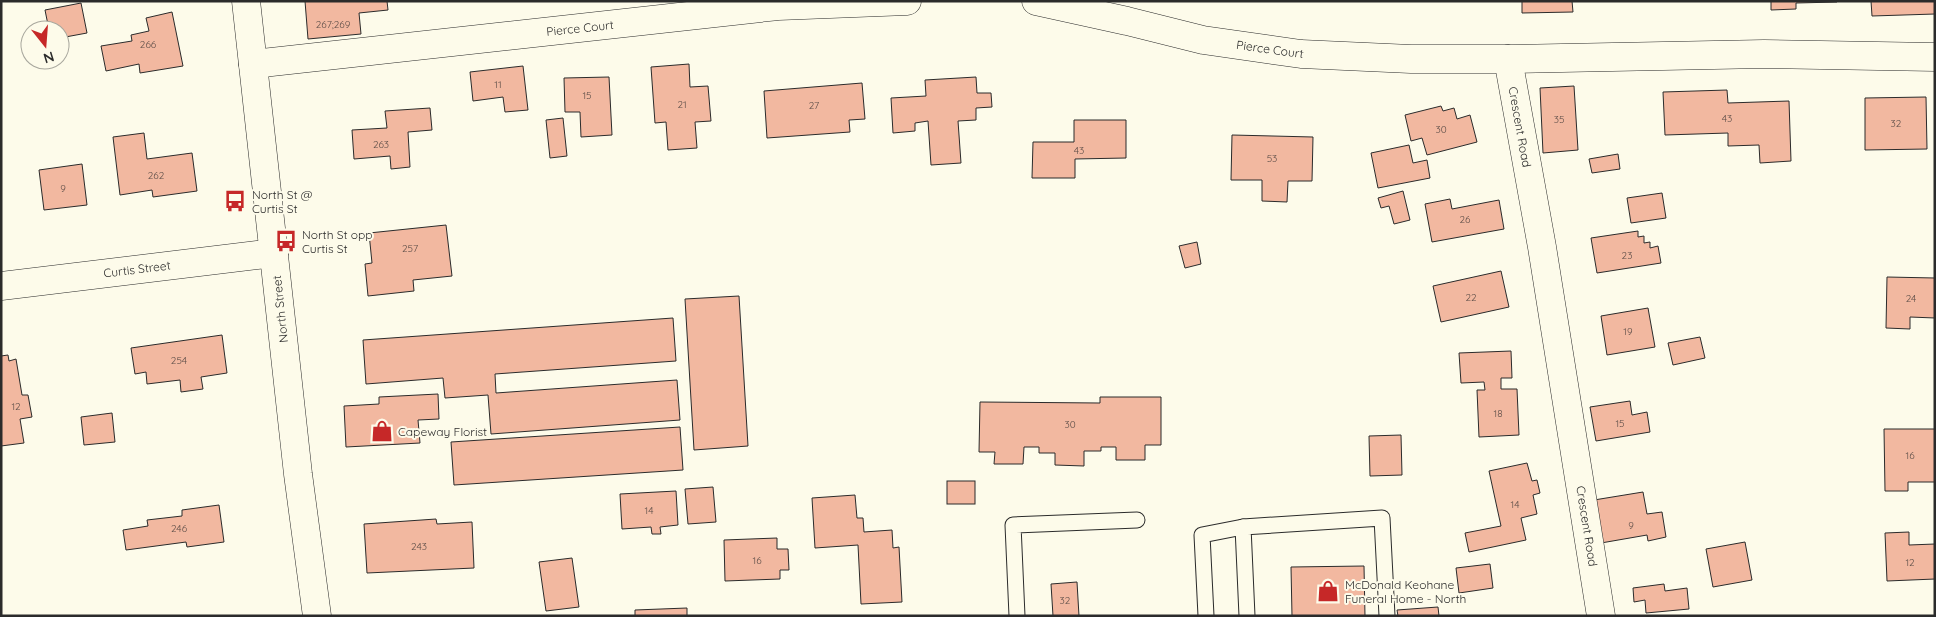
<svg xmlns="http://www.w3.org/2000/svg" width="1936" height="617" viewBox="0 0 1936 617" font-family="Quicksand,sans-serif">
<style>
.building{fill:#f2b8a0;stroke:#2b2b2b}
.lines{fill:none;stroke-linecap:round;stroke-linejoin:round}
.service-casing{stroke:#2b2b2b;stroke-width:17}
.minor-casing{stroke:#2b2b2b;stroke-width:29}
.tertiary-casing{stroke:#2b2b2b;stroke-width:29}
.service{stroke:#fdfbea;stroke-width:15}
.minor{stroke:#fdfbea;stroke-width:28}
.tertiary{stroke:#fdfbea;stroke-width:28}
.labels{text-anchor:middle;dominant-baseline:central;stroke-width:4;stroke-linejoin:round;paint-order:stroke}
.number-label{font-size:10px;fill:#5d4e48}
.street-label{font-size:12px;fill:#2b2b2b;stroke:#fdfbea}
.poi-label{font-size:12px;fill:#2b2b2b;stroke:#fdfbea;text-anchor:start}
</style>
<rect width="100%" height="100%" fill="#fdfbea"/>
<g class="building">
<polygon points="305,1 387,1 388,10 359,13 361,34 308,39"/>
<polygon points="1522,1 1572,1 1573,12 1522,13"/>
<polygon points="1771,1 1837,1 1837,2 1796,3 1796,9 1771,10"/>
<polygon points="1871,1 1935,1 1935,14 1872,16"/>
<polygon points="81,3 87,33 60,38 60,30 49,30 45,10"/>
<polygon points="172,12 183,66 140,73 139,64 106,71 101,46 132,41 131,35 149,31 146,18"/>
<polygon points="689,64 690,87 708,86 711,121 695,122 697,148 668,150 666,122 655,123 651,67"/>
<polygon points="523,66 528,110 505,112 503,97 473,101 470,72"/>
<polygon points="609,77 612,135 581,137 580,112 565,112 564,78"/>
<polygon points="976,77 977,93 991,93 992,107 976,108 976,120 958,121 961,163 931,165 928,121 915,123 915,131 893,133 891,98 926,96 925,80"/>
<polygon points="862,83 865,119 849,120 850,132 767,138 764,91"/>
<polygon points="1574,86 1578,150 1543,153 1540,88"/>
<polygon points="1727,90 1728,103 1789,101 1791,161 1760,163 1759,145 1728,146 1728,133 1665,135 1663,92"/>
<polygon points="1926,97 1927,149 1865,150 1865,98"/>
<polygon points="1441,106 1443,111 1454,108 1457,119 1470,115 1477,142 1427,155 1422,138 1411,141 1405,115"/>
<polygon points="430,108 432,130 408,132 410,167 391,169 390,156 354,159 352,130 387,128 385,111"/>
<polygon points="563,118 567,156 550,158 546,120"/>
<polygon points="1074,120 1126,120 1126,158 1075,159 1075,178 1032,178 1033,142 1074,142"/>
<polygon points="144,133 147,159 192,153 197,191 153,197 152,190 120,195 113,137"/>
<polygon points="1232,135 1313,137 1312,181 1288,181 1287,202 1262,201 1262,180 1231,180"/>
<polygon points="1409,145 1413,163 1427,160 1430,178 1378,188 1371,153"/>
<polygon points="1618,154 1620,169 1592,173 1589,159"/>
<polygon points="82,164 87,205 44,210 39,170"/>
<polygon points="1403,191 1410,220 1394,224 1389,206 1381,208 1378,198"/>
<polygon points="1662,193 1666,218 1631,223 1627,198"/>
<polygon points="1450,199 1452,209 1499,200 1504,229 1432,242 1425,204"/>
<polygon points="446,225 452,276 413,280 414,291 368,296 365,264 372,263 369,233"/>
<polygon points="1638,231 1638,237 1644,236 1644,243 1650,242 1650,248 1658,246 1661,263 1597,273 1591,238"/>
<polygon points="1197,242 1201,264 1185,268 1179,246"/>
<polygon points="1501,271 1509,307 1441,322 1433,286"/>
<polygon points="1887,277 1935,278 1935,318 1910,317 1910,329 1886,328"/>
<polygon points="739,296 748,446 694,450 685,299"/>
<polygon points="1648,308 1655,347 1607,355 1601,316"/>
<polygon points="673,318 676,361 495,374 496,393 677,380 680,420 491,434 488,395 445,398 443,378 366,384 363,340"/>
<polygon points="222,335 227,373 201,377 203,389 181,392 180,380 147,384 146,372 135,374 131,348"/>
<polygon points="1700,337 1705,358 1673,365 1668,343"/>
<polygon points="1511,351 1512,378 1501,378 1501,389 1517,389 1519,435 1479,437 1477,390 1485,390 1484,382 1461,383 1459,353"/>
<polygon points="8,355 9,361 16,359 22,395 28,395 32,417 20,419 24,443 1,446 1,356"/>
<polygon points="438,394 439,419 418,420 420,443 346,447 344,406 379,404 379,397"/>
<polygon points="1100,397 1161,397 1161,445 1145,445 1145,460 1116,460 1116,447 1101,447 1101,451 1084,451 1084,466 1055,465 1055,453 1039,453 1039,447 1024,447 1023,464 994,464 995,452 979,452 980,402 1100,403"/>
<polygon points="1630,401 1632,415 1647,412 1650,432 1596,441 1590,407"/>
<polygon points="112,413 115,442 84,445 81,417"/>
<polygon points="680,427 683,470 454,485 451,442"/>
<polygon points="1884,429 1935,429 1935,482 1908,482 1908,491 1885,491"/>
<polygon points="1401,435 1402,475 1370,476 1369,436"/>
<polygon points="1527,463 1532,481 1537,480 1540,493 1533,495 1537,514 1521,518 1526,540 1469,552 1465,533 1501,526 1489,471"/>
<rect x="947" y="481" width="28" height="23"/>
<polygon points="713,487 716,522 688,524 685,489"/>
<polygon points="676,491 678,525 660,527 661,534 652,534 651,527 622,529 620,494"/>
<polygon points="1643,492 1647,514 1662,512 1666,537 1648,541 1647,535 1601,543 1594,500"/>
<polygon points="855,495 857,518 863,518 864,532 892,530 893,548 899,547 902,602 861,604 858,545 815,548 812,498"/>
<polygon points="219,505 224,542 187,547 186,542 126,550 123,530 148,526 147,520 182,516 182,510"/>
<polygon points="436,519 437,524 472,522 474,568 367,573 364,524"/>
<polygon points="1909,532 1909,545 1935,544 1935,579 1887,581 1885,533"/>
<polygon points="777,538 777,549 788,549 789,570 780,570 780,579 725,581 724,540"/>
<polygon points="1745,542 1752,580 1713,587 1706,549"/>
<polygon points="572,558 579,607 546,611 539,562"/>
<polygon points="1490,564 1493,588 1459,593 1456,568"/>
<polygon points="1364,566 1365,616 1292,616 1291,567"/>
<polygon points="1077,582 1079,616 1053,616 1051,584"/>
<polygon points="1664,584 1665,591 1687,588 1689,609 1646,613 1645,600 1634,602 1633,588"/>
<polygon points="1438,607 1439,616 1398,616 1397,610"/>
<polygon points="687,608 687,616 635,616 635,610"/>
</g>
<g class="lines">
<g class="service-casing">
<g id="service">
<polyline points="1017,616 1013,525 1137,520"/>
<polyline points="1206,616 1202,535 1243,527"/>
<polyline points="1247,616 1243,527 1382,518 1387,616"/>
</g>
</g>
<g class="minor-casing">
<g id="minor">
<polyline points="1036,1 1127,21 1203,40 1301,54 1411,59 1508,59 1764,54 1935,57"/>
<polyline points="1508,59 1542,247 1601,616"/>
<polyline points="253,64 778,6 907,1"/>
<polyline points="1,286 274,253"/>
</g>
</g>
<g class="tertiary-casing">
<polyline id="tertiary" points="246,1 298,474 317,616"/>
</g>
<use href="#service" class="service"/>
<use href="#minor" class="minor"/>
<use href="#tertiary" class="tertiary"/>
</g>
<defs>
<g id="bus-bare" transform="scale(1.725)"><path d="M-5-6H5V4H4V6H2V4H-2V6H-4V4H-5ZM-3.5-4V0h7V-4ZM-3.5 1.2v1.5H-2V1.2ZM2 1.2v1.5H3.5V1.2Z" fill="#c62828" stroke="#fdfbea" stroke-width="2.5" paint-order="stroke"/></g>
<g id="shop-bare" transform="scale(1.725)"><path d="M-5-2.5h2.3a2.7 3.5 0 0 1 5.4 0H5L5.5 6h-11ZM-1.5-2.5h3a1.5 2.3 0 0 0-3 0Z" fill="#c62828" stroke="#fdfbea" stroke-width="2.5" paint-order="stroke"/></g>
</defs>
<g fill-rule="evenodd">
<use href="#bus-bare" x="235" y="201"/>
<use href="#bus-bare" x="286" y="241"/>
<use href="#shop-bare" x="382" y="431"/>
<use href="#shop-bare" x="1328" y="591"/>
</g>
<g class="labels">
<g class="number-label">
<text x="333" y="24">267;269</text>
<text x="148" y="44">266</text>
<text x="498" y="84">11</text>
<text x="587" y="95">15</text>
<text x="682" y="104">21</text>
<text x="814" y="105">27</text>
<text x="1727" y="118">43</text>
<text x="1559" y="119">35</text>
<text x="1896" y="123">32</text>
<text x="1441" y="129">30</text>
<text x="381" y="144">263</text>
<text x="1079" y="150">43</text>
<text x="1272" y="158">53</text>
<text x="156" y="175">262</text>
<text x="63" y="188">9</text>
<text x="1465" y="219">26</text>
<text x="410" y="248">257</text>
<text x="1627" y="255">23</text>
<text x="1471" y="297">22</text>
<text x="1911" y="298">24</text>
<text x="1628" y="331">19</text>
<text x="179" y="360">254</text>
<text x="16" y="406">12</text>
<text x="1498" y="413">18</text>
<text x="1620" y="423">15</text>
<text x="1070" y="424">30</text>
<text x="1910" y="455">16</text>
<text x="1515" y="504">14</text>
<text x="649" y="510">14</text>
<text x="1631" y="525">9</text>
<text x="179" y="528">246</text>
<text x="419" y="546">243</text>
<text x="757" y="560">16</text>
<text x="1910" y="562">12</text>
<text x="1065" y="600">32</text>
</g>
<g class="street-label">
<text transform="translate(580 28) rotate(-6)">Pierce Court</text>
<text transform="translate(1270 49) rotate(8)">Pierce Court</text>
<text transform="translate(1520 127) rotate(80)">Crescent Road</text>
<text transform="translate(137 269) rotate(-7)">Curtis Street</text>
<text transform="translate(280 309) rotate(-96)">North Street</text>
<text transform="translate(1587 526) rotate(81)">Crescent Road</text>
</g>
<g class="poi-label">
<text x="252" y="194">North St @<tspan x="252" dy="14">Curtis St</tspan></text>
<text x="302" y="234">North St opp<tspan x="302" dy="14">Curtis St</tspan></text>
<text x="398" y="431">Capeway Florist</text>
<text x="1345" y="584">McDonald Keohane<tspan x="1345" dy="14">Funeral Home - North</tspan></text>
</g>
</g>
<rect width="1936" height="617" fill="none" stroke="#2b2b2b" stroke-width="5"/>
<g transform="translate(45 45) rotate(163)"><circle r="24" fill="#fdfbea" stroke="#a9a89e"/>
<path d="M0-4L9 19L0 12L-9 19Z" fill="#c62828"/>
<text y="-8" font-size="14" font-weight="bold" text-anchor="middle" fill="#2b2b2b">N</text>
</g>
</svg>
